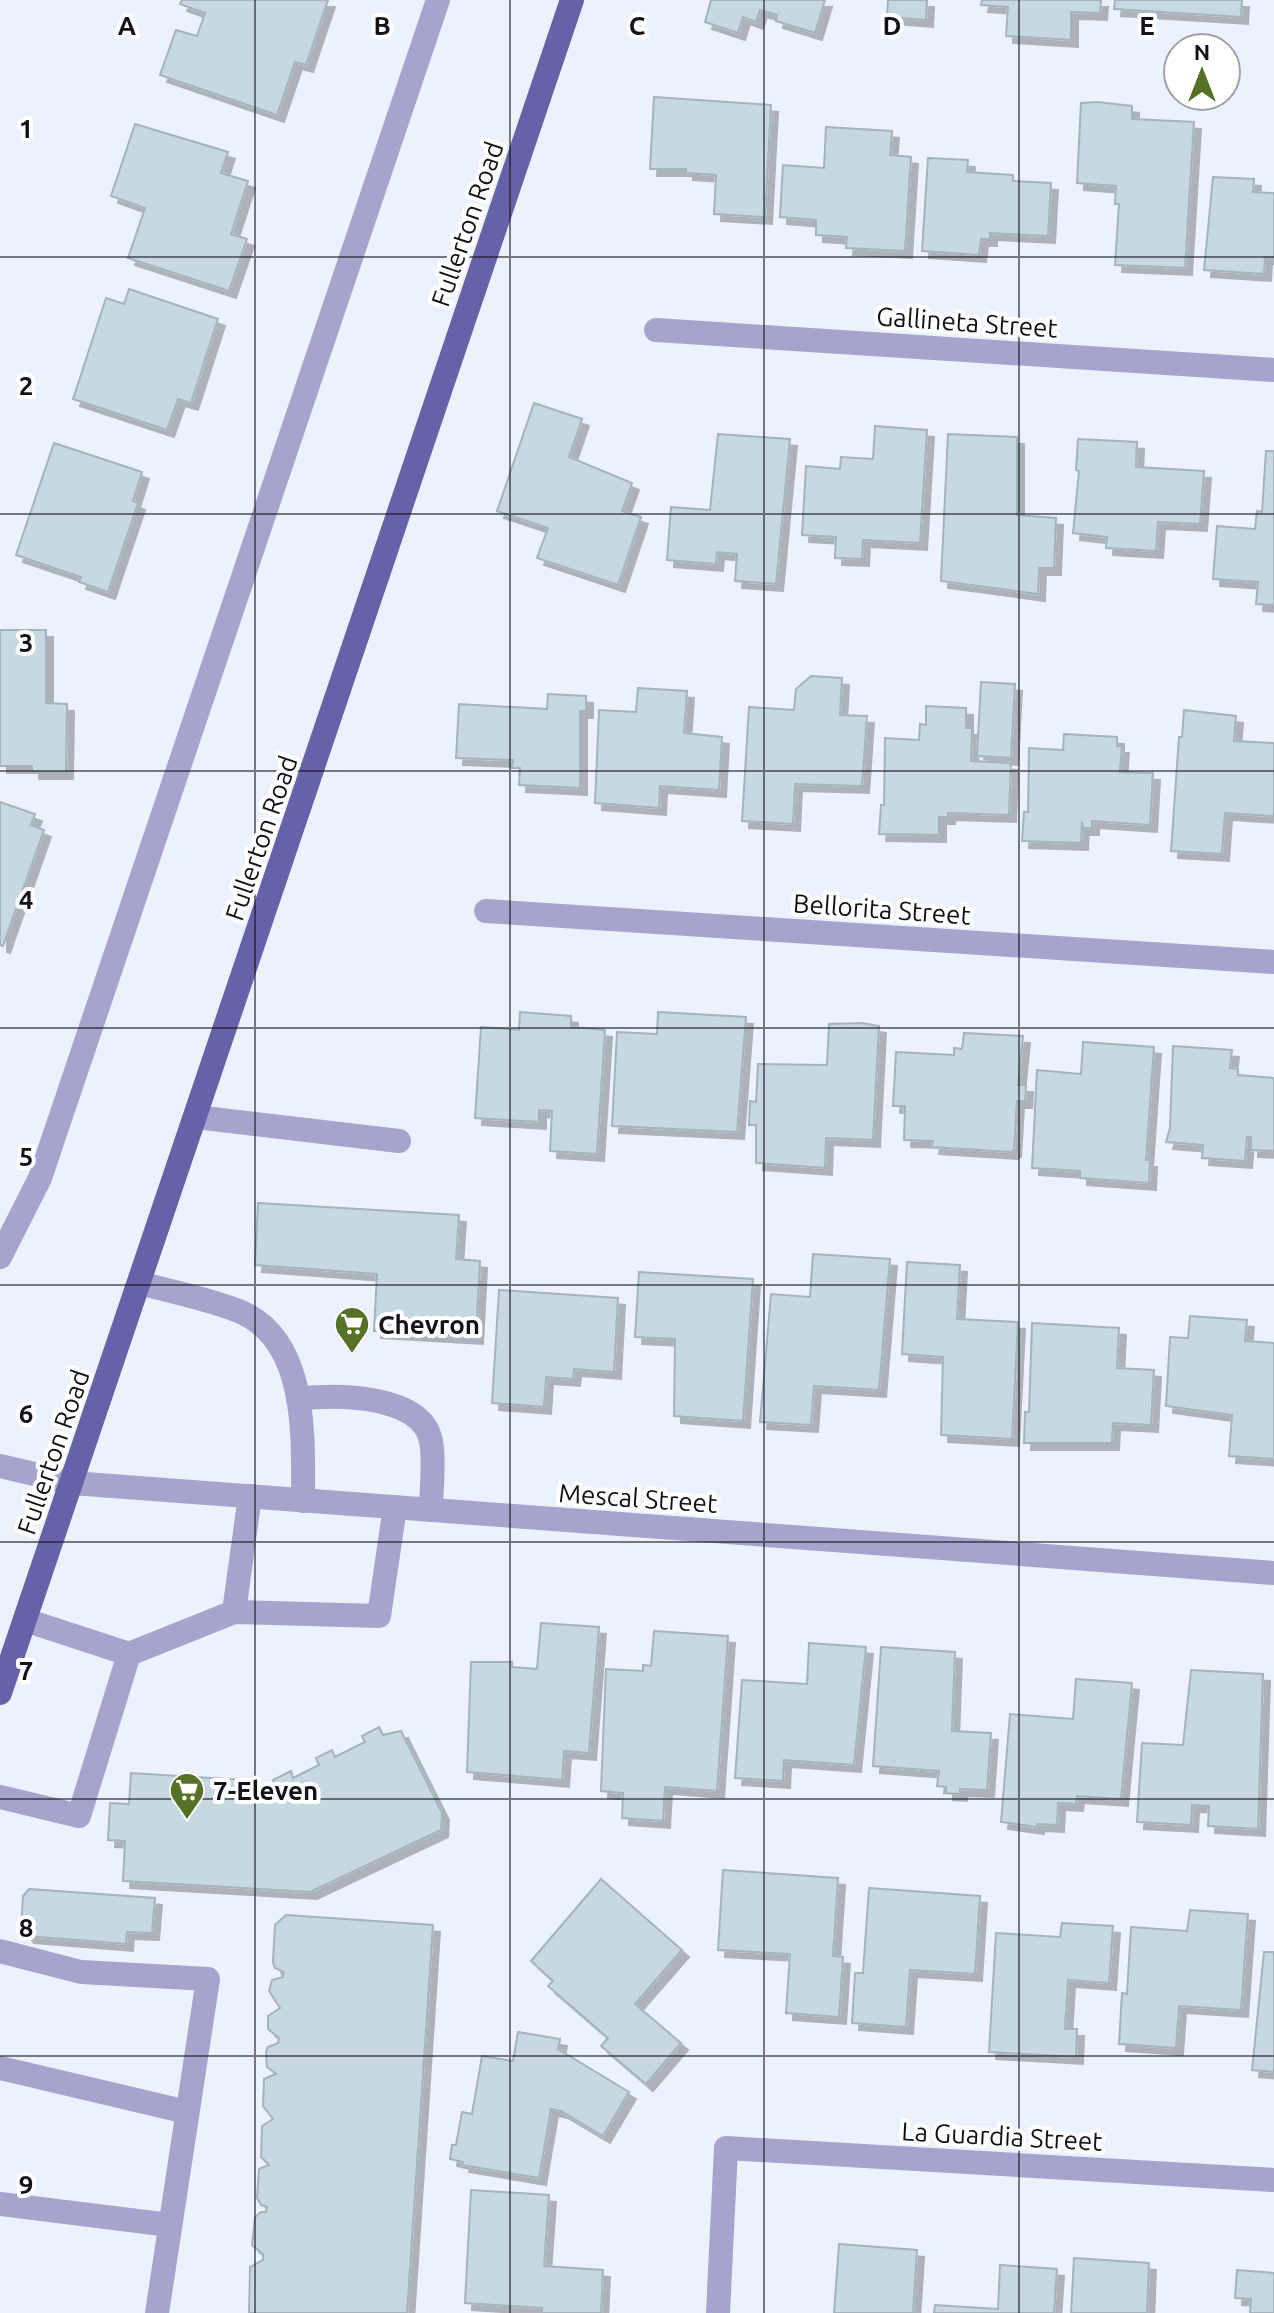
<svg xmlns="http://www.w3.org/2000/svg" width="1274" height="2313" viewBox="0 0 1274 2313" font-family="Ubuntu,sans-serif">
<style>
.building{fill:#c8d8e1;stroke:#a4b3bc;stroke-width:2;filter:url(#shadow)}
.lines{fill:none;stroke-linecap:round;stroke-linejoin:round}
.minor{stroke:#a4a4cd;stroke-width:24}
.major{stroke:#6662a9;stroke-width:24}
.grid{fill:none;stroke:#101318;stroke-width:2;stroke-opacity:0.55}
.labels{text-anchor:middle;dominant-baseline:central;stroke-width:8;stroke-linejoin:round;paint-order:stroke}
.street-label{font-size:26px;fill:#101318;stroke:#fff}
.poi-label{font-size:26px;font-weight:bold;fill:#101318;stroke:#fff;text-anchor:start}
.grid-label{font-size:26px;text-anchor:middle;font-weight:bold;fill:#101318;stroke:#fff;stroke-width:8;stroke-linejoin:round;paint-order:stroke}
</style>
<defs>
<filter id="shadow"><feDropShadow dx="7" dy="7" stdDeviation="0" flood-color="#0004"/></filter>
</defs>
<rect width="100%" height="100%" fill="#ebf2fd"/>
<g class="building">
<polygon points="182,0 328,0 306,65 295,62 277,115 160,75 176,30 197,36 205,13 180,4"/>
<polygon points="711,0 825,0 815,33 776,21 777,15 760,10 756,22 743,17 738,33 705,22"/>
<polygon points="888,0 927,0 926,20 887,17"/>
<polygon points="982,0 1101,0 1100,13 1071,12 1071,40 1006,36 1008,7 981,5"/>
<polygon points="1115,0 1242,0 1241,17 1114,9"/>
<polygon points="654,97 771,105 765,217 714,214 716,175 686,173 686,169 650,169"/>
<polygon points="1097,102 1132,106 1132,119 1194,122 1185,268 1115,265 1119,204 1115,204 1116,186 1077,183 1081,103"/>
<polygon points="135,124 228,152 221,173 248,181 231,234 247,239 229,291 128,258 145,208 111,196"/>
<polygon points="826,127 892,131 890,155 911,157 905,251 846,248 847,237 816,235 816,220 780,217 783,165 824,168"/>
<polygon points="928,158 968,160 967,172 1013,175 1013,181 1051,183 1048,236 990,233 990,239 981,239 979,255 922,251"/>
<polygon points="1213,177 1254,179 1253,192 1274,193 1274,258 1265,257 1264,274 1204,270"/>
<polygon points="129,289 218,319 191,403 178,399 167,430 73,399 106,298 124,304"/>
<polygon points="534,403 582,419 569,457 632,483 622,511 641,517 618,585 537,558 548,528 497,511"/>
<polygon points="875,426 927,430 920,543 863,540 862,559 835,558 836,537 802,535 806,466 840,469 841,457 873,459"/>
<polygon points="718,434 790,439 776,584 735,581 737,554 717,552 716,564 667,560 671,507 710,510"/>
<polygon points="948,434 1017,437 1017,515 1056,518 1054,568 1039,568 1038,594 941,581"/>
<polygon points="1078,439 1137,442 1136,467 1204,471 1200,524 1158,522 1156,551 1106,548 1107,537 1073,533 1079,471 1076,470"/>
<polygon points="54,443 142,472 133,501 138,503 108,592 79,582 81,577 16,555"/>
<polygon points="1266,451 1274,451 1274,605 1256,604 1258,582 1213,579 1217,526 1255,529 1257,511 1262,512"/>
<polygon points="0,630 46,630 46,703 67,704 66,772 32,772 32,766 0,766"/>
<polygon points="811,676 842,678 840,715 867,716 862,786 795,784 793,824 742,821 749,707 794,710 796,689"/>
<polygon points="981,682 1015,684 1011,758 977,756"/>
<polygon points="638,688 687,691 684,733 722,737 719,790 660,786 659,808 595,803 599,710 636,712"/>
<polygon points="548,694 586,696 586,711 580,711 580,788 519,785 520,768 512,768 513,760 456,758 459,704 547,709"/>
<polygon points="926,706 966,708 966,728 972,728 971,761 1011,763 1009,815 948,813 948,817 939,817 939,835 879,834 881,805 884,805 885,738 919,740 920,724 926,725"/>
<polygon points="1184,710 1236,716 1234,741 1274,743 1274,816 1225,813 1222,854 1171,851 1179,737 1182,737"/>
<polygon points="1064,734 1117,737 1117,746 1122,746 1120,772 1153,773 1150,825 1092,821 1092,828 1083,828 1082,822 1081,843 1022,841 1024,812 1028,812 1029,748 1063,750"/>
<polygon points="0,802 35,814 31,825 44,830 3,946 0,945"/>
<polygon points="520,1012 571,1016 571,1027 605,1030 597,1154 550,1151 552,1111 539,1110 539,1122 475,1118 481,1027 519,1030"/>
<polygon points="658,1012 746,1017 737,1132 612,1126 617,1032 657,1034"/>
<polygon points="862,1023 879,1026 873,1140 826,1138 825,1168 756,1163 756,1125 749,1125 750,1101 756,1102 758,1064 827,1065 829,1024"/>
<polygon points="964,1033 1023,1036 1018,1085 1026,1085 1025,1101 1017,1101 1014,1150 1011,1152 932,1147 933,1141 904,1140 905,1106 893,1106 896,1052 954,1055 954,1048 962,1049"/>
<polygon points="1083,1042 1154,1047 1146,1160 1150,1160 1149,1183 1080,1178 1080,1171 1032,1168 1037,1070 1081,1074"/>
<polygon points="1173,1046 1232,1050 1230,1068 1238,1069 1238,1075 1274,1078 1274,1151 1251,1150 1251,1137 1247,1137 1245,1161 1202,1158 1203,1145 1166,1142 1170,1128"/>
<polygon points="258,1203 459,1215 456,1259 480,1261 476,1337 374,1331 377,1274 255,1265"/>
<polygon points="813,1254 890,1259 879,1390 814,1386 811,1425 760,1422 771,1294 810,1297"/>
<polygon points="907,1262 960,1265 957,1319 1018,1322 1012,1439 941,1435 943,1357 902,1354"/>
<polygon points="639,1272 753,1279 743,1421 674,1416 675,1339 635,1337"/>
<polygon points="499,1290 618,1298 614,1372 574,1369 573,1379 546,1377 544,1407 492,1403"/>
<polygon points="1190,1316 1247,1320 1245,1341 1274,1343 1274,1459 1229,1456 1232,1415 1166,1406 1170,1337 1188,1338"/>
<polygon points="1032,1323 1119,1328 1117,1368 1154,1370 1151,1425 1113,1423 1112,1443 1024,1443 1025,1412 1029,1412"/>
<polygon points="541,1623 599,1627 589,1753 564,1751 562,1780 467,1772 471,1662 512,1662 512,1667 537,1669"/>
<polygon points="654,1631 728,1636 717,1791 665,1787 663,1821 622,1818 623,1793 601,1791 606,1669 643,1671 643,1665 651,1666"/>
<polygon points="809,1643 866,1647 854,1765 784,1760 783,1781 735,1778 742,1680 807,1684"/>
<polygon points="881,1647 955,1652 952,1731 991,1733 987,1790 960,1789 960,1794 946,1793 946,1787 937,1786 939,1771 873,1766"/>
<polygon points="1191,1670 1263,1674 1258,1829 1208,1826 1209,1806 1192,1805 1191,1825 1137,1822 1142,1743 1183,1745"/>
<polygon points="1076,1679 1132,1683 1121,1799 1077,1796 1076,1804 1058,1803 1057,1825 1037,1824 1037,1827 1001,1822 1010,1714 1073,1719"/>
<polygon points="379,1727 383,1735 401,1731 442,1813 441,1830 310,1892 123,1881 125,1841 108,1840 110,1803 129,1804 131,1773 259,1781 258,1793 263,1793 276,1786 273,1780 291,1771 293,1778 319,1765 316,1758 332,1750 335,1757 365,1742 362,1736"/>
<polygon points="723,1870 838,1878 833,1956 843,1957 839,2017 786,2013 790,1954 718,1950"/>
<polygon points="601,1879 682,1950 635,2004 681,2043 646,2084 601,2046 608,2038 548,1986 553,1981 531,1961"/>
<polygon points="869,1888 980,1896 975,1974 910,1970 906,2027 852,2023 855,1973 863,1973"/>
<polygon points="29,1889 155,1898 152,1933 127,1932 126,1944 27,1936 21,1927 23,1896"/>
<polygon points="1190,1910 1248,1914 1241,2010 1179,2006 1176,2048 1119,2044 1122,1993 1127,1994 1131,1927 1187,1931"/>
<polygon points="286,1915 433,1925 407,2313 249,2313 250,2267 263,2260 263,2254 252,2245 255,2217 261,2212 266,2212 267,2207 261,2205 257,2198 259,2169 269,2165 261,2157 262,2126 273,2119 263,2106 264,2079 276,2074 267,2067 266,2052 268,2047 278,2043 279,2038 268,2029 268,2016 280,2008 269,1991 272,1980 283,1977 284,1972 275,1968 273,1962 275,1925"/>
<polygon points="1062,1923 1113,1926 1109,1983 1068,1980 1065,2029 1077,2029 1076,2057 989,2052 996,1933 1060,1937"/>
<polygon points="1264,1952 1274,1952 1274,2072 1252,2070"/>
<polygon points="518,2032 560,2039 558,2049 629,2092 603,2136 561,2111 551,2109 539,2178 462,2165 463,2162 450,2159 452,2145 456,2145 462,2112 472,2114 482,2056 513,2061"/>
<polygon points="471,2190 549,2195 544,2266 603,2270 601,2313 542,2313 542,2308 465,2303"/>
<polygon points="839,2244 917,2250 913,2313 834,2313"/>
<polygon points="1074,2258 1149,2263 1147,2313 1071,2313"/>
<polygon points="1000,2265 1057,2269 1054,2313 934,2313 935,2305 998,2309"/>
<polygon points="1237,2270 1274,2273 1274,2313 1250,2313 1251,2299 1235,2298"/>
</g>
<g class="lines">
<g class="minor">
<polyline points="656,330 1274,370"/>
<polyline points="486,911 1274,962"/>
<polyline points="196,1117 399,1141"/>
<polyline points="0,1257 40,1178 438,0"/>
<path d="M140,1283c32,9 65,15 96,27 73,27 67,127 67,191"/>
<path d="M298,1399c36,-5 124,-5 133,42 4,21 0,48 0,69"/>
<polyline points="0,1466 72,1483 1274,1573"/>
<polyline points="234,1612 250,1496"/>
<polyline points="25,1620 129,1654"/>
<polyline points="0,1797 79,1816 129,1654 234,1612 379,1616 395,1507"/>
<polyline points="0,1951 81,1972 208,1979 157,2313"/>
<polyline points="0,2068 187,2112"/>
<polyline points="0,2204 170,2225"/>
<polyline points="718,2313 726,2148 1274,2180"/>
</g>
<polyline class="major" points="0,1693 572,0"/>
</g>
<path class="grid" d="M255,0v2313M510,0v2313M764,0v2313M1019,0v2313M0,257h1274M0,514h1274M0,771h1274M0,1028h1274M0,1285h1274M0,1542h1274M0,1799h1274M0,2056h1274"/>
<defs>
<g id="supermarket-pin" transform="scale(1.8)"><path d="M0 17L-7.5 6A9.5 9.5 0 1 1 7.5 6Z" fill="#567226" stroke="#fff"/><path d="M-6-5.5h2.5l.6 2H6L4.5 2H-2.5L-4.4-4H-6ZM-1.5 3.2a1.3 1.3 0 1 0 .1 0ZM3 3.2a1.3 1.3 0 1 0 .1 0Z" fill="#fff"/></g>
</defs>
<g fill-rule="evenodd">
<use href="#supermarket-pin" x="352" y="1324"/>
<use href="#supermarket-pin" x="187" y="1790"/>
</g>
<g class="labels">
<g class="street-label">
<text transform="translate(467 224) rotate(-71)">Fullerton Road</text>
<text transform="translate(967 322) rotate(4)">Gallineta Street</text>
<text transform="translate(261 838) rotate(-71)">Fullerton Road</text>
<text transform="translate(882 909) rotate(4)">Bellorita Street</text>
<text transform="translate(53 1452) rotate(-71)">Fullerton Road</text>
<text transform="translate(638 1498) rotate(4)">Mescal Street</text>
<text transform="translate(1002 2136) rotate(3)">La Guardia Street</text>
</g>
<g class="poi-label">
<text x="378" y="1324">Chevron</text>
<text x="213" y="1790">7-Eleven</text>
</g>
</g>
<g class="grid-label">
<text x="127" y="35">A</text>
<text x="382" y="35">B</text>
<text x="637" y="35">C</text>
<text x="892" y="35">D</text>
<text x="1147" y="35">E</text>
<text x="26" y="138">1</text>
<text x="26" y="395">2</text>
<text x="26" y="652">3</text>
<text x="26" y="909">4</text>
<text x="26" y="1166">5</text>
<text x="26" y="1423">6</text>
<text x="26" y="1680">7</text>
<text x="26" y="1937">8</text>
<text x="26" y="2194">9</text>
</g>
<g transform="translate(1202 72)"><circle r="38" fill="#ffffff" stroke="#9fa1a3" stroke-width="2"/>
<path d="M0-6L14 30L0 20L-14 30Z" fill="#567226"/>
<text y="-12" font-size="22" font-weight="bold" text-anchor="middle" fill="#101318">N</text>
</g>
</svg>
